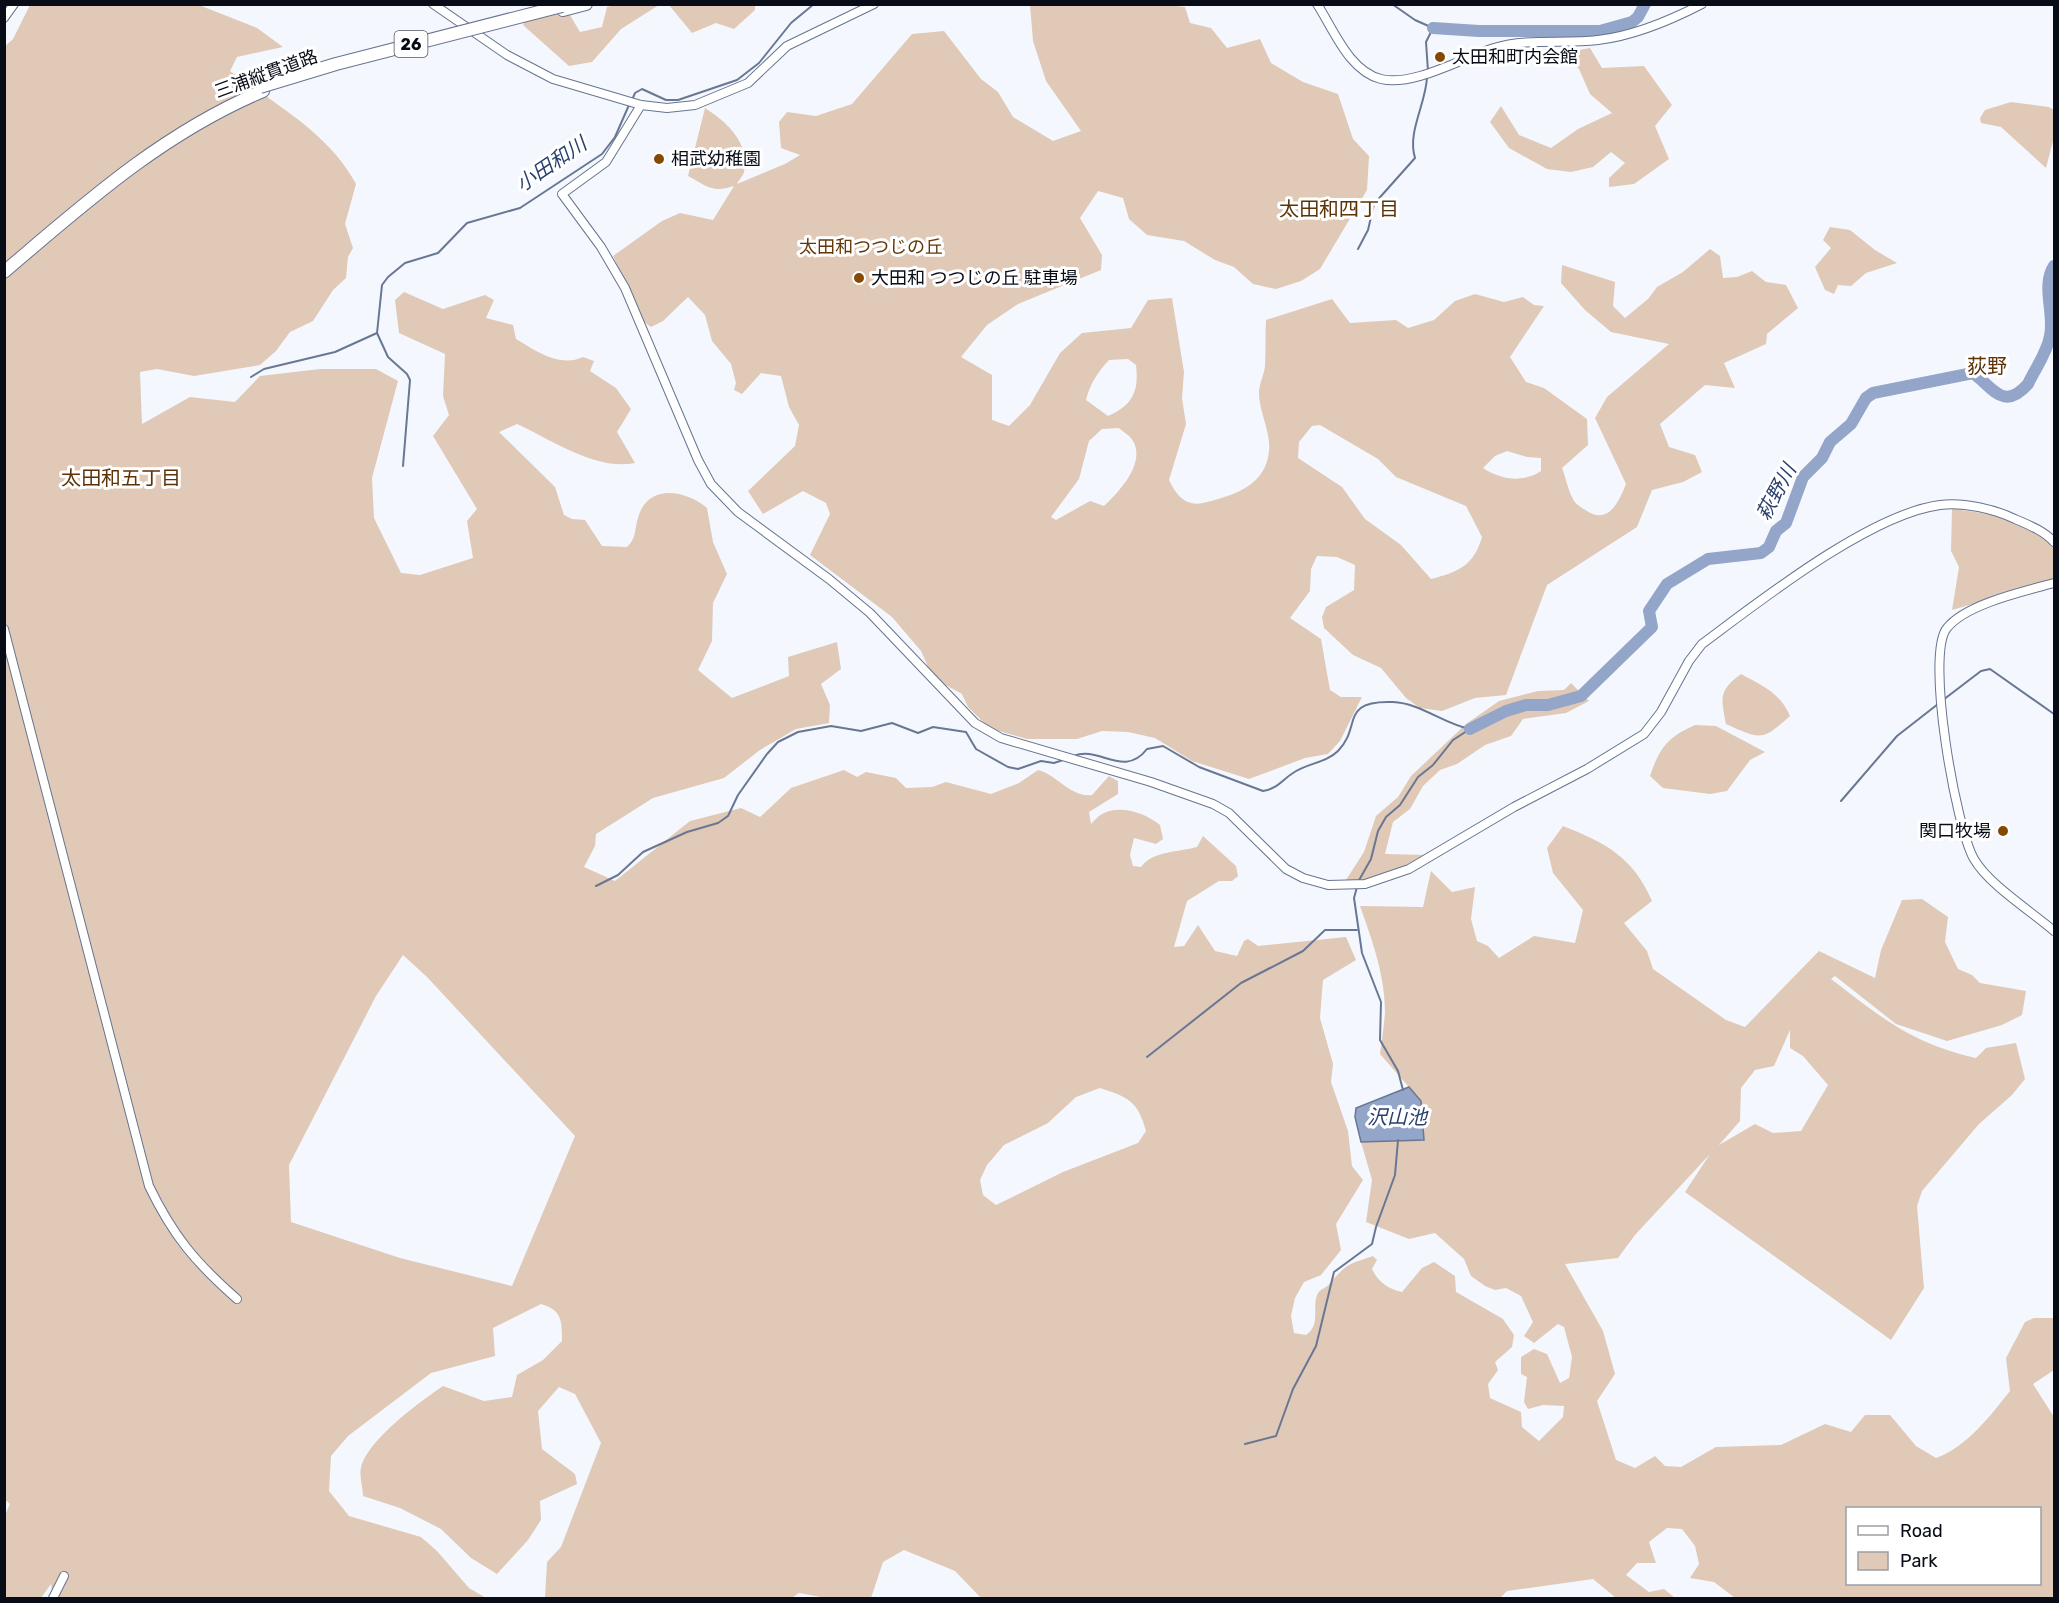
<svg xmlns="http://www.w3.org/2000/svg" width="2059" height="1603" viewBox="0 0 2059 1603" font-family="Rubik,'Noto Sans JP',sans-serif">
<style>
.green{fill:#e0c9b7;fill-rule:evenodd}
.water{fill:#93a5c9;stroke:#697793;stroke-width:1.5}
.lines{fill:none;stroke-linecap:round;stroke-linejoin:round}
.stream{stroke:#697793;stroke-width:2}
.river{stroke:#93a5c9;stroke-width:12}
.tertiary-casing{stroke:#667490;stroke-width:10}
.motorway-casing{stroke:#667490;stroke-width:14}
.tertiary{stroke:#fff;stroke-width:8}
.motorway{stroke:#fff;stroke-width:12}
.motorway-bridge-casing{stroke:#667490;stroke-width:14;stroke-linecap:butt}
.motorway-bridge{stroke:#fff;stroke-width:12}
.poi-dot{fill:#854902;stroke:#fff;stroke-width:2}
.labels{text-anchor:middle;dominant-baseline:central;stroke-width:6;stroke-linejoin:round;paint-order:stroke}
.shield{fill:#fff;stroke:#51555c;stroke-width:1.5}
.shield-label{font-size:16px;font-weight:bold;fill:#070c16}
.poi-label{font-size:18px;fill:#070c16;stroke:#fff;text-anchor:start}
.street-label{font-size:18px;fill:#070c16;stroke:#fff}
.park-label{font-size:18px;fill:#643707;stroke:#fff}
.water-label{font-size:20px;font-style:italic;fill:#293f6e;stroke:#fff}
.neighbourhood-label{font-size:20px;fill:#5c3206;stroke:#fff}
</style>
<rect width="100%" height="100%" fill="#f4f8fe"/>
<g class="green">
<polygon points="619,4 659,5 621,29 592,62 569,66 523,25 536,5 564,5 580,32 602,27 607,7"/>
<path d="M1158,4l27,3 5,16 21,5 16,20 33,-9 11,24 32,19 35,12 15,45 16,17 -2,34 -47,79 -19,12 -25,8 -23,-5 -19,-17 -19,-7 -31,-19 -37,-6 -18,-16 -6,-21 -25,-7 -18,27 22,37 -1,15 -83,34 -31,21 -26,32 31,18v45l17,6 21,-21 30,-52 22,-20 49,-5 17,-28 24,-2 12,74 -2,26 4,26 -17,56c8,17 18,28 38,22 28,-7 59,-17 62,-51 2,-19 -10,-39 -10,-58 0,-9 5,-18 6,-27 1,-15 0,-31 1,-46l66,-21 18,24 46,-3 12,8 26,-8 21,-19 20,-7 29,8 19,-5 11,8 10,1 -34,51 16,25 18,6 43,31 1,26 -26,23c4,10 6,22 11,31 2,5 9,9 14,12 22,14 32,-10 39,-27l-31,-66 12,-21 62,-53 -58,-12 -26,-22 -24,-27 1,-18 53,17 -2,24 12,12 23,-19 9,-12 26,-15 27,-23 10,7 3,22 14,-1 15,-6 14,11 20,3 12,23 -31,26 -1,10 -42,19 11,25 -30,-3 -45,39 9,23 26,8 7,17 -19,10 -31,8 -15,37 -90,58 -41,110 -31,3 -33,13 -22,-3 -14,-10 -25,-30 -28,-13 -29,-27 -2,-11 4,-10 28,-17 1,-25 -18,-8 -20,-1 -6,13 -1,22 -20,27 31,21 9,51 11,7h21l-22,44 -12,13 -23,4 -56,21 -57,-18 -37,-23 -27,-6 -26,-1 -25,8h-50l-38,-11 -21,-21 -6,-13 -29,-16 -12,-27 -29,-34 -82,-62 20,-41 -4,-11 -23,-12 -40,23 -15,-23 47,-45 4,-21 -10,-18 -8,-31 -20,-3 -19,21 -8,-4 2,-7 -5,-19 -19,-23 -7,-26 -17,-18 -25,24 -12,6 -7,-5 -31,-66 49,-35 18,-8 33,7 21,-34c-21,7 -26,1 -46,-10l17,-68c22,14 45,35 39,64 -1,4 -6,9 -7,12l48,-20 15,-9 -19,-7 -2,-26 8,-10 29,4 36,-12 60,-70 32,-3 37,48 17,13 15,25 40,24 28,-10 -35,-50 -13,-40 -3,-36zM1128,359l8,6c3,26 -3,40 -28,51l-22,-16c4,-16 11,-27 23,-40zM1320,425l58,34 18,18 70,29 16,31c-8,28 -23,35 -51,42l-30,-34 -36,-26 -23,-32 -44,-29 1,-16 13,-16zM1119,428c4,4 12,8 14,13 13,22 -14,51 -29,65l-14,-5 -34,19 -5,-3 28,-38 10,-38 13,-12zM1507,451l20,6 14,1v13c-18,12 -40,9 -58,-3l12,-12z"/>
<path d="M30,5h169l58,23 26,19 -46,10 -7,14c45,33 99,62 126,113l-11,40 8,24 -5,9 -2,21 -13,12 -20,31 -23,11 -14,19 -16,14 -66,11 -37,-7 -17,3 2,52 48,-27 45,5 25,-26 60,-7h56l22,12 -26,97 2,40 27,55 19,2 53,-17 -6,-37 10,-12 -44,-73 16,-21 -6,-19 2,-42 -46,-21 -4,-33 9,-8 39,17 42,-14 9,5 -8,18 27,7 3,14c20,12 44,29 67,18l11,4 -4,10 26,17 15,21 -14,23 18,31c-39,8 -83,-23 -118,-39l-18,8 56,55 9,28 8,4 13,1 17,26 25,1c10,-10 7,-16 11,-29 9,-35 48,-28 69,-10l6,34 14,32 -14,29 -1,38 -14,29 34,28 57,-22 -1,-19 49,-15 4,27 -20,15 9,21 -1,18 -33,6 -36,21 -36,28 -71,20 -57,36 -1,12 -11,21 31,14 75,-60 51,-13 19,9 31,-29 53,-18 13,7 9,-5 30,6 10,10 26,-1 14,-5 45,12 28,-11 19,-13c18,4 33,28 54,25l17,-19 9,5v13l-29,18 2,12c3,-3 7,-8 11,-10 18,-10 44,-1 58,11l3,14 -7,5 -22,-6 -4,17 3,11 8,1c11,-16 38,-15 56,-20l6,-11 33,30 2,10 -6,5h-13l-32,20 -13,46 10,-1 14,-21 17,26 22,5 7,-15 4,-2 10,7 88,-9 10,23 -33,20 -3,38 13,46 -2,18 17,49 4,35 11,14 -27,44 5,26 -20,25 -17,7 -9,16 -4,18 3,17 12,2c15,-10 6,-27 11,-40 3,-7 9,-6 13,-12 18,-20 17,-18 43,-27l4,4 -5,9c6,13 16,20 30,23l20,-24 12,-6 21,14 1,16 47,27 11,16 -2,12 -17,15 3,8 -10,14 2,14 31,14 1,15 17,14 24,-24 1,-11 -21,-1 -15,4 -4,-7 3,-25 -6,-3v-17l13,-8 13,5 13,29 9,-5 3,-21 -8,-30 -6,-3 -24,19 -10,-7 9,-14 -12,-26 -15,-8 -11,2 -10,-4 -14,-10 -7,-17 -29,-26 -26,6 -43,-17 6,-42 -11,-38 63,-2 -3,-39 -41,-47c2,-14 4,-28 5,-42 0,-37 -13,-72 -25,-106l63,1 8,-36 21,21 23,-5 -4,32 6,22 11,5 11,12 35,-22 41,7 8,-33 -30,-37 -6,-25 16,-22c43,17 70,31 89,75l-28,22 23,28 6,18 73,51 19,7 74,-76 56,27 6,-28 21,-50 20,-1 26,18 -3,25 13,27 14,6 8,8 46,8 -4,24 -20,10 -55,16 -51,-17 -61,-48 -4,3c51,39 80,64 145,79l10,-10 30,-5 9,36 -13,16 -33,29 -57,67 -5,15 7,82 -33,52 -206,-148 25,-38 -75,81 -17,23 -53,6 38,67 12,43 -18,27 19,59 19,8 20,-12 10,10 16,1 35,-20 65,-2 44,-21 26,8 14,-17h25l26,31 20,12c31,-11 54,-42 74,-67l-4,-33 19,-36 9,-4h20v52l-21,14 21,33v181h-319l-21,-16 -24,-4 9,-14 -4,-18 -13,-17 -15,-1 -18,14 7,21h-19l-11,12 23,17 15,-3 11,9h-59l-23,-19 -86,12 -7,7h-519l-26,-27 -51,-21 -21,12 -12,36h-45l-27,-5 -7,5h-247l2,-36 14,-15 40,-104 -26,-49 -16,-7 -21,24 4,38 33,25 2,10 -37,17 1,19 -13,20 -31,34 -26,-16 -30,-29 -41,-21 -37,-12c0,-8 -4,-21 -2,-28 6,-28 60,-67 82,-82l41,15 28,-4 5,-22 26,-15 19,-19c0,-20 0,-31 -21,-37l-48,24 2,28 -64,17 -83,63 -17,20 -2,35 20,25 72,21 16,14 32,37 17,10h-433l-2,-14 -10,14h-36v-83l5,-11 -6,-5v-1452l9,-8zM403,955l24,22 148,159 -63,150 -112,-28 -109,-36 -2,-57 87,-169zM1790,1030v18l13,8 25,29 -27,46 -28,2 -18,-9 -36,21 21,-24 1,-33 14,-18 19,-4zM1100,1088c28,9 38,13 46,43l-8,12 -75,29 -67,33 -13,-10 -3,-15 7,-15 17,-20 44,-22 28,-26zM1848,1508h192v76h-192z"/>
<polygon points="669,5 755,5 755,10 734,29 716,23 692,33"/>
<polygon points="1590,48 1602,68 1644,66 1672,105 1655,126 1669,159 1634,184 1609,187 1609,178 1625,163 1611,152 1593,167 1571,172 1547,169 1509,148 1490,122 1501,106 1519,135 1551,148 1578,129 1612,113 1590,94 1579,69 1562,53"/>
<polygon points="2011,102 2049,107 2054,110 2054,137 2046,168 2001,127 1981,123 1980,118 1985,110"/>
<polygon points="1830,227 1850,230 1875,250 1897,263 1866,273 1851,286 1838,285 1834,294 1825,290 1815,267 1831,248 1823,240"/>
<path d="M1952,509c35,4 77,10 102,38v33l-102,30 7,-43 -8,-16z"/>
<path d="M1741,674c22,12 39,19 49,42 -28,25 -29,24 -64,8 -5,-26 -8,-33 15,-50z"/>
<polygon points="1571,683 1589,701 1566,713 1523,719 1511,736 1485,745 1457,764 1440,770 1423,786 1410,809 1393,822 1385,854 1428,855 1367,882 1344,883 1364,852 1376,816 1398,797 1411,776 1466,724 1499,701 1538,691 1564,690"/>
<path d="M1695,725l21,1 49,26 -15,8 -23,31 -17,3 -47,-6 -13,-12c10,-29 18,-39 45,-51z"/>
</g>
<polygon class="water" points="1409,1087 1421,1101 1424,1140 1361,1142 1355,1117 1356,1108"/>
<g class="lines">
<g class="stream">
<polyline points="1392,4 1415,20 1433,28 1426,42 1428,71"/>
<polyline points="632,100 635,93 642,89 666,100 678,100 737,80 759,63 791,23 814,4"/>
<path d="M1358,249l10,-19 6,-26 41,-46c-8,-26 11,-54 12,-81"/>
<polyline points="251,377 264,369 335,352 377,333"/>
<polyline points="403,466 410,380 407,374 388,357 377,333 382,285 388,277 405,263 438,253 467,223 520,208 602,154 615,137 629,105"/>
<polyline points="1943,700 1981,671 1990,669 2054,714"/>
<path d="M1074,756c24,-11 50,23 73,-7l16,-3 36,21 64,24c14,-2 19,-11 30,-18 14,-10 33,-10 45,-22 24,-24 1,-51 55,-49 27,1 51,22 77,27"/>
<polyline points="1841,801 1897,736 1938,704"/>
<polyline points="1358,882 1371,859 1378,831 1386,817 1400,805 1418,777 1433,765 1453,740 1470,729"/>
<polyline points="596,886 618,875 643,852 687,832 718,823 728,816 738,795 767,754 778,742 798,732 831,726 861,731 892,723 918,733 933,727 966,732 976,749 1008,767 1018,769 1041,761 1054,763 1063,760"/>
<polyline points="1357,887 1354,898 1362,953 1381,1002 1380,1040 1398,1071 1403,1090"/>
<polyline points="1147,1057 1241,983 1303,951 1325,930 1357,930"/>
<polyline points="1245,1444 1276,1436 1293,1389 1316,1346 1334,1272 1372,1244 1376,1227 1395,1175 1398,1140"/>
</g>
<g class="river">
<polyline points="1433,28 1479,31 1600,31 1632,22 1638,17 1645,4"/>
<path d="M1470,729l36,-18 20,-6h22l33,-9 71,-69 -3,-16 18,-27 41,-25 53,-6 8,-6 7,-16 10,-8 17,-46 19,-19 8,-16 21,-18 15,-26 7,-5 100,-20c20,14 30,39 55,11 7,-15 19,-31 22,-48 5,-21 -9,-51 4,-70"/>
</g>
<g class="tertiary-casing">
<g id="tertiary">
<polyline points="433,4 507,55 553,79 641,105 667,108 695,105 748,83 787,46 874,4"/>
<path d="M1317,4c17,26 32,67 64,75 32,8 81,-21 113,-31 34,-10 69,-4 104,-8 35,-4 73,-20 104,-36"/>
<polyline points="4,18 14,4"/>
<path d="M641,105l-35,57 -44,32 39,53 24,41 73,172 13,24 27,28 91,67 41,34 105,110 26,15 150,44 62,22 16,9 57,56 17,9 25,7 37,-1 44,-15 105,-62 73,-38 57,-35 17,-22 28,-51 13,-17c58,-43 168,-130 238,-139 24,-3 54,4 75,14 14,6 29,12 39,23"/>
<path d="M2054,583c-29,8 -88,21 -107,45 -22,26 9,200 27,231 15,26 57,52 80,72"/>
<path d="M4,629l145,557c24,50 47,77 88,113"/>
<polyline points="53,1598 64,1576"/>
</g>
</g>
<g class="motorway-casing">
<g id="motorway">
<polyline points="563,10 586,4"/>
<path d="M4,272c82,-70 159,-139 259,-181"/>
</g>
</g>
<use href="#tertiary" class="tertiary"/>
<use href="#motorway" class="motorway"/>
<g class="motorway-bridge-casing">
<polyline id="motorway-bridge" points="260,87 336,64 562,6"/>
</g>
<use href="#motorway-bridge" class="motorway-bridge"/>
</g>
<g class="poi-dot">
<circle cx="1440" cy="57" r="6"/>
<circle cx="659" cy="159" r="6"/>
<circle cx="859" cy="278" r="6"/>
<circle cx="2003" cy="831" r="6"/>
</g>
<g class="labels">
<rect class="shield" x="394.5" y="31" width="33" height="26" rx="4.5"/>
<g class="shield-label">
<text x="411" y="44">26</text>
</g>
<g class="poi-label">
<text x="1452" y="57">太田和町内会館</text>
<text x="671" y="159">相武幼稚園</text>
<text x="871" y="278">大田和 つつじの丘 駐車場</text>
<text x="1991" y="831" text-anchor="end">関口牧場</text>
</g>
<g class="street-label">
<text transform="translate(266 74) rotate(-20)">三浦縦貫道路</text>
</g>
<g class="park-label">
<text x="871" y="247">太田和つつじの丘</text>
</g>
<g class="water-label">
<text transform="translate(551 164) rotate(-34)">小田和川</text>
<text transform="translate(1776 492) rotate(-62)">萩野川</text>
<text x="1397" y="1117">沢山池</text>
</g>
<g class="neighbourhood-label">
<text x="1339" y="209">太田和四丁目</text>
<text x="1987" y="366">荻野</text>
<text x="121" y="478">太田和五丁目</text>
</g>
</g>
<rect width="2059" height="1603" fill="none" stroke="#070c16" stroke-width="12"/>
<rect x="1846" y="1507" width="195" height="78" fill="#ffffff" stroke="#9c9ea2" stroke-width="1.5"/>
<rect x="1858" y="1526" width="30" height="9" fill="#ffffff" stroke="#9c9ea2" stroke-width="1.5"/>
<text x="1900" y="1537" font-size="18" fill="#070c16">Road</text>
<rect x="1858" y="1552" width="30" height="18" fill="#e0c9b7" stroke="#9c9ea2" stroke-width="1.5"/>
<text x="1900" y="1567" font-size="18" fill="#070c16">Park</text>
</svg>
